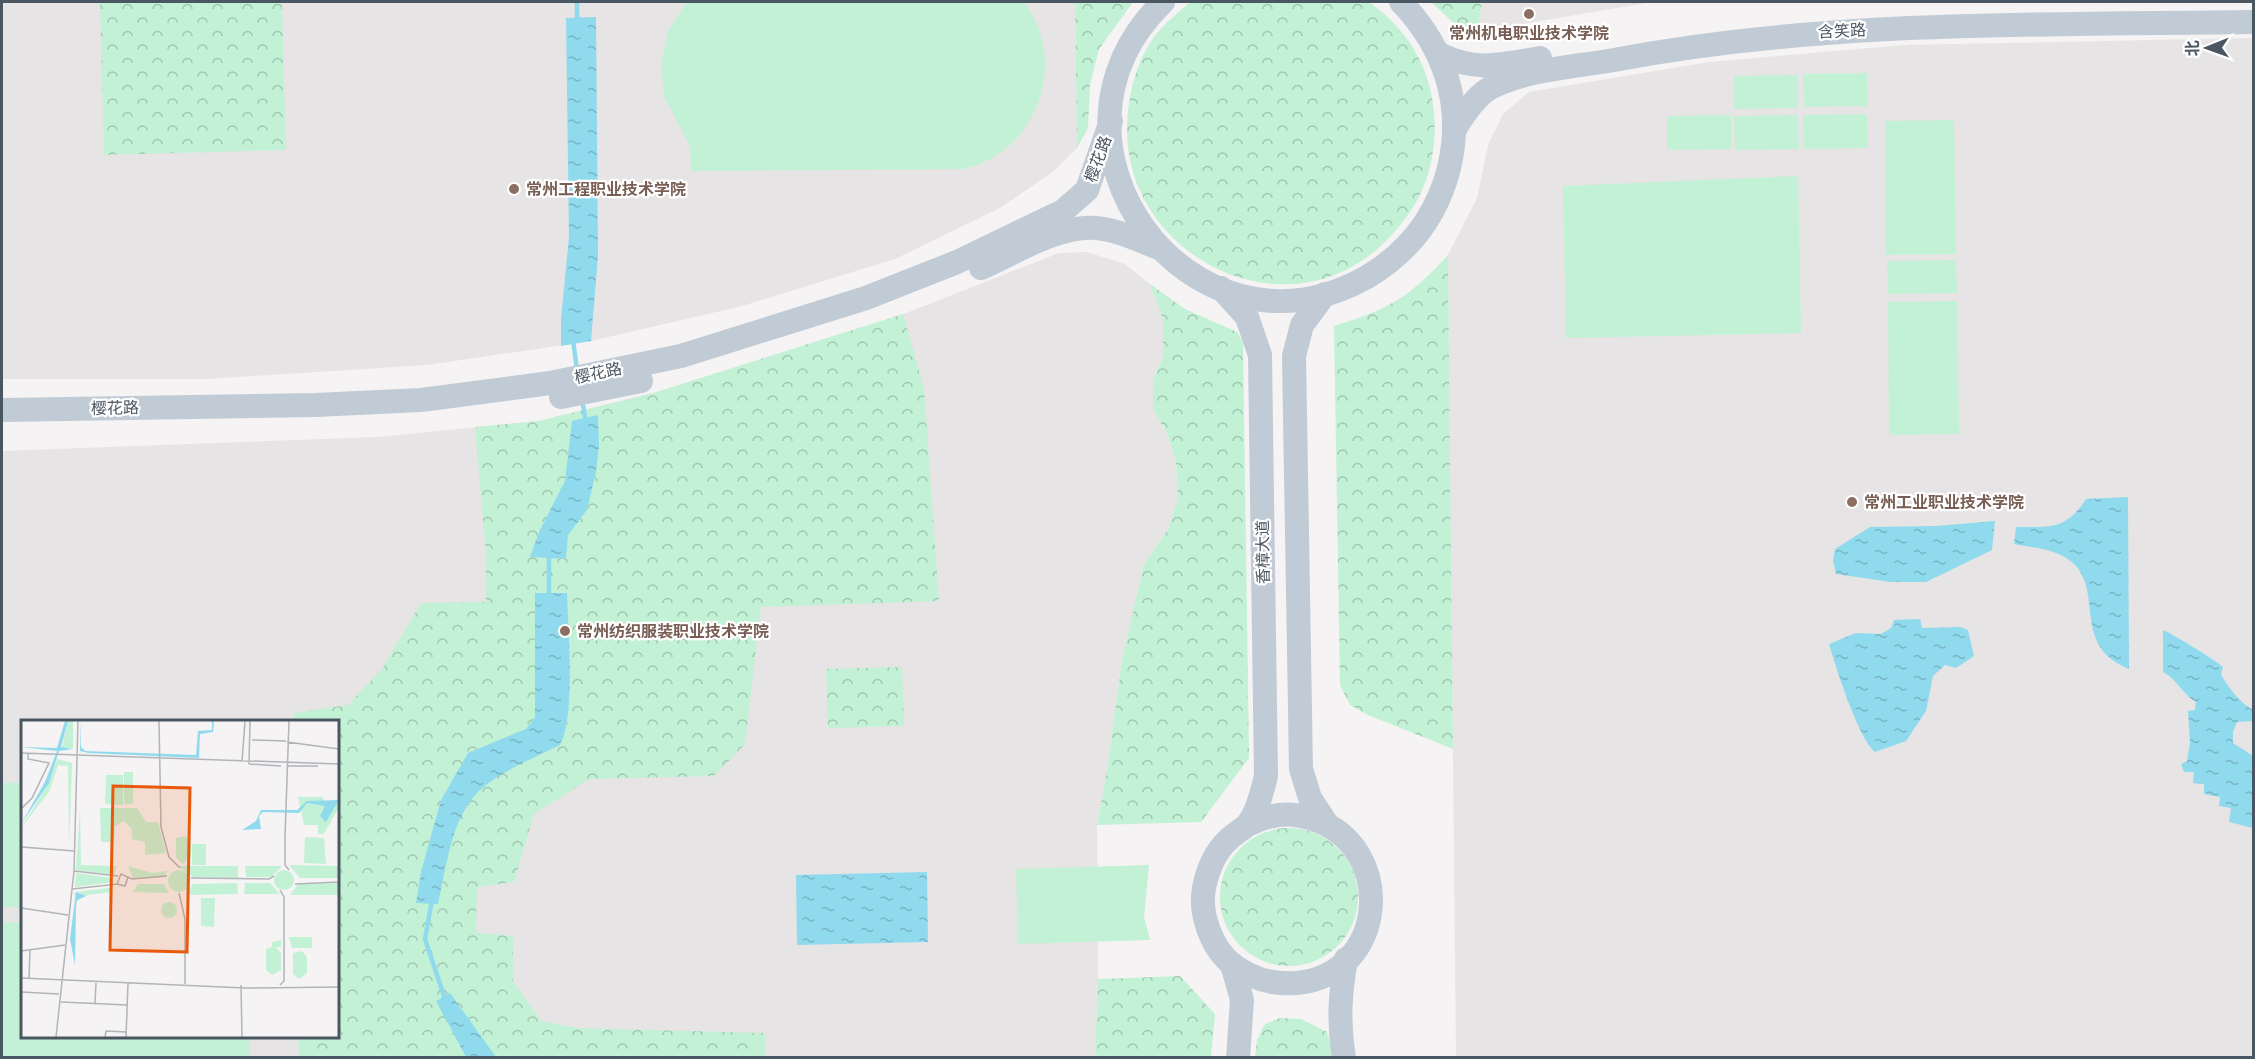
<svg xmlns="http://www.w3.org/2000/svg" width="2255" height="1059" viewBox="0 0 2255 1059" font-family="'DM Sans','Noto Sans SC',sans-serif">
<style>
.education{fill:#e6e4e5;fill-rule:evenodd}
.green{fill:#c3f1d5}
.park{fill:url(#park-crowns)}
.water{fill:url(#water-ripples)}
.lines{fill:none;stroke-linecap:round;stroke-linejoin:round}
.stream{stroke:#90daee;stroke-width:4.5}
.secondary{stroke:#c1cbd6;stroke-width:24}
.education-dot{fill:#8d6e63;stroke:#fff;stroke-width:2}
.labels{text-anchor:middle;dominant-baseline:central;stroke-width:4.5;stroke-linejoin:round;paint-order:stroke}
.street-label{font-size:16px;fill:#4a5661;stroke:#fff}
.education-label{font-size:16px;font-weight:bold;fill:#785e54;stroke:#fff;text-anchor:start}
.inset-road{fill:none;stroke:#b1b4b9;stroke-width:1.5}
.view{fill:#e8590c;fill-opacity:0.15;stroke:#e8590c;stroke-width:3}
.inset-edge{fill:none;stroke:#4a5661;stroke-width:3}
</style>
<defs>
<pattern id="park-crowns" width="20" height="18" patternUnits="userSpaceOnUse" patternTransform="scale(1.5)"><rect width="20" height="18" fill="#c3f1d5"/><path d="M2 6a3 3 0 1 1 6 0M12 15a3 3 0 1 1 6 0" fill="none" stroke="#a0c6b0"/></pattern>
<pattern id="water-ripples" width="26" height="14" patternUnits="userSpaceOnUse" patternTransform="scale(1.5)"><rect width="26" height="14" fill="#90daee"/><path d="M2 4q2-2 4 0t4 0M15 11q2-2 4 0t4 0" fill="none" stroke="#78b4c4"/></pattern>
</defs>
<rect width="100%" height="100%" fill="#f5f3f3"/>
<g class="education">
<polygon points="2,2 1075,2 1077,148 1054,171 1000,208 895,259 742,306 591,341 427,365 206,379 2,379"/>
<polygon points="1482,2 1653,2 1504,27 1478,28"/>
<polygon points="2253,38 2253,1057 1456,1057 1448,255 1477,198 1488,145 1503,114 1529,92 1710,62 1904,45"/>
<path d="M1087,252l38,12 25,20 13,35v39l-10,21v30l15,27 8,27 2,35 -10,31 -24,35 -22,95 -15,111 -10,55 1,154 -3,78h-1093v-606l376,-14 160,-16 151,-37 207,-67 163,-64zM22,722h316v314h-316z"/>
</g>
<g class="green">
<path d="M687,2h337c46,60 13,151 -61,167l-272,2 -1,-24 -26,-51 -3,-32 7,-33z"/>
<polygon points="1867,73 1868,106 1804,107 1803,74"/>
<polygon points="1798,75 1798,108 1734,109 1734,76"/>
<polygon points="1867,114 1868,148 1804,149 1803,115"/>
<polygon points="1731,115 1731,149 1667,150 1667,116"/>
<polygon points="1798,115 1799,149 1735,150 1734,116"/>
<polygon points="1954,120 1956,254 1886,255 1885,121"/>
<polygon points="1798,176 1801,333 1566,338 1563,186"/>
<polygon points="1956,260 1957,293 1888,294 1887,261"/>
<polygon points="1957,301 1959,434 1889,435 1888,302"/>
<rect x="2" y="783" width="20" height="124"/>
<polygon points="1149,865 1144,917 1150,940 1018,944 1016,869"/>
<polygon points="22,922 22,1036 250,1037 250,1057 2,1057 2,923"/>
</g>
<g class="park">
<polygon points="100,2 282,2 286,150 104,155"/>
<polygon points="1075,2 1133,2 1099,49 1090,85 1088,128 1077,148"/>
<path d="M1190,2h179c47,33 70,82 65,140 -4,42 -19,69 -48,99 -104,104 -280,6 -257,-137 3,-23 11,-48 25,-67 10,-13 24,-24 36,-35z"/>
<polygon points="1431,2 1482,2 1478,28 1457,26"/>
<path d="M1448,255l5,494 -85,-34 -18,-10 -10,-20 -6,-359c54,-16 76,-29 114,-71z"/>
<polygon points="1150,284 1185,309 1237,332 1243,343 1249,758 1201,822 1097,825 1107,770 1122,659 1144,564 1168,529 1178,498 1176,462 1168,436 1153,409 1153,379 1163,358 1163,319"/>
<polygon points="903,314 924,388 939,601 761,607 745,744 714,776 589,779 534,814 514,882 477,887 476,933 513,936 513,981 541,1021 577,1028 765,1033 766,1057 299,1057 298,1037 338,1036 338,722 293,721 293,713 348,705 382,669 421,603 486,602 486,553 475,427 539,421 650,394"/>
<polygon points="902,667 904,726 828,728 826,669"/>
<circle cx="1289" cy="897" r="69"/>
<polygon points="1180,976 1215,1014 1211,1057 1095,1057 1098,979"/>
<polygon points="1280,1018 1301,1019 1327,1032 1334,1058 1255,1058 1257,1040 1265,1024"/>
</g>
<g class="water">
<polygon points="596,17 598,255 591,341 561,346 561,319 569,237 566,18"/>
<polygon points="598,415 599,446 596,472 587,510 568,535 566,559 530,557 539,532 565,481 572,421"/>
<path d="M2128,497l1,172c-57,-23 -26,-74 -54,-104 -15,-16 -41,-17 -61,-21l2,-17c35,0 50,3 70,-28z"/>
<polygon points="1995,521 1992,550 1926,582 1891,582 1836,574 1833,560 1835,549 1870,527 1937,526"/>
<path d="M535,593h32c1,36 9,122 -7,152 -28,14 -58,25 -81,46 -28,27 -33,78 -41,113l-22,-1 5,-31 20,-72 27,-47 58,-24 9,-12z"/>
<path d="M1920,619l2,9 38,-1 8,3 6,26 -18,12 -11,-3 -12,11 -7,35 -20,30 -31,11c-17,-15 -39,-84 -46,-108l27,-11 25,1 10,-6 3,-8z"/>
<path d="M2163,630c5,1 57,33 60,37l-2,8c9,14 18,27 32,35v11l-16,1 -4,10v11l20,13v72l-24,-6 2,-14 -12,-2 1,-9 -16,-3v-10l-11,-1 1,-11h-10l-3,-8 6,-3 3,-18 -2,-32 7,-1 1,-8c-13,-7 -18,-22 -33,-30z"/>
<polygon points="927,872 928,942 797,945 796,875"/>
<polygon points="450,993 496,1057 466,1057 436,1001"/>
</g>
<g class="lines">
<g class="stream">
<polyline points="577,2 577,23"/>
<polyline points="573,340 577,370"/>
<polyline points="582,399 586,423"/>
<polyline points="549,552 549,597"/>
<polyline points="432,900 425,939 446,1002"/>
</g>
<g class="secondary">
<path d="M1163,2c-144,140 28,375 204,275 42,-25 70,-61 82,-109 15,-63 -4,-120 -48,-166"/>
<path d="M1439,54c38,18 61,11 101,4"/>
<path d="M1455,129c9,-15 20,-32 35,-41 37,-19 84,-21 124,-28 211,-40 426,-35 640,-38"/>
<path d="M981,268c32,-14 69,-38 104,-40 26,-2 53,12 76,21"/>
<path d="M1221,288l26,29 13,38 6,421c-4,16 -9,38 -20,50 -6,5 -13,9 -18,14 -13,12 -21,31 -24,48 -5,26 8,61 29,77 19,14 40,20 64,18 90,-8 101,-136 16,-164 -13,-4 -27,-6 -40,-3 -9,1 -18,6 -26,9"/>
<polyline points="1325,294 1302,325 1294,356 1301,769 1310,798 1327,824"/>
<polyline points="561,397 641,381"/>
<polyline points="2,410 315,405 421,400 550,383 681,356 866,298 957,262 1063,211 1087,190 1111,121"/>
<polyline points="1232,964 1242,1000 1238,1058"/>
<path d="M1344,1058c-6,-35 -4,-64 2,-99"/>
</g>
</g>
<g class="education-dot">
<circle cx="1529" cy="14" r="6"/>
<circle cx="514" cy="189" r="6"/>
<circle cx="1852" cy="502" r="6"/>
<circle cx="565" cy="631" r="6"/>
</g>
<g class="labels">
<g class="street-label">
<text transform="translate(1842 31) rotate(-3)">含笑路</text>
<text transform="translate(1098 159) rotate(-70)">樱花路</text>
<text transform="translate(598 373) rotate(-12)">樱花路</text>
<text transform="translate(115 408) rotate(-1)">樱花路</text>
<text transform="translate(1263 552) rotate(-91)">香樟大道</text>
</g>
<g class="education-label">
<text x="1529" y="33" text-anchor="middle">常州机电职业技术学院</text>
<text x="526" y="189">常州工程职业技术学院</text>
<text x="1864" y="502">常州工业职业技术学院</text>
<text x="577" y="631">常州纺织服装职业技术学院</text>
</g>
</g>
<g transform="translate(21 720)">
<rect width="318" height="318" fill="#f5f3f3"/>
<path d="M103,52h9v32h-9zM85,55h17v30l-18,-1zM164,116l6,5v16l-8,7 -7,-6v-20zM171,124h14v21h-14zM140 190a8 8 0 1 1 16 0a8 8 0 1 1-16 0ZM268,217h23v11h-20zM260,220v7h-5l5,6v17l-9,5 -6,-5v-21l6,-2v-5zM281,231l5,6v16l-8,6 -6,-5v-21z" fill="#c3f1d5"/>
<path d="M88,168l3,4 -25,3 -10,6 -4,41 4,-42 6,-4 -4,-4 -4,4 -4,46 4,-50z" fill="#c3f1d5"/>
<path d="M47,1h5v27h-11zM36,39l15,4 -3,85 -1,-82 -10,-1 -9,27 -28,36 28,-45zM277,77h25l1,6 15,-4v8l-15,27h-6v-9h-14zM59,88l1,57 36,1 -3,9 -38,-5zM79,88h37l9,14h12l8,31 -21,2v-13l-13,-3v-10l-8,-8 -9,5 -1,16h-13zM284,117l19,1 2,26 -22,-1zM268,145l50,1v12h-39zM107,146l24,7 16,-2 -4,6 -31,1zM157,146h60v12l-45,-1zM224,146h37l-11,11h-25zM147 161a11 11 0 1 1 22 0a11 11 0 1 1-22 0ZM253 160a10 10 0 1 1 20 0a10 10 0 1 1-20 0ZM55,153l36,5 2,4 -39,5zM224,163h25l10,11h-36zM318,163v12h-49l8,-11zM117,164h26l5,9 -36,-1zM172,164l44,-1 1,11 -52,1zM180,178h14l-1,29 -13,-1z" fill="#c3f1d5"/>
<path d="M44,1h3l-7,26 12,2 -14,2 -10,32 -28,41 24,-42 12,-31 -36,-4 36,1zM60,1v26l4,4 111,4 2,-24 14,-1v-9h13h-11l-1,11 -13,2 -1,24 -111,-5 -8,-2zM318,80l-13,22 -6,-6 5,-10 -18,-3 -8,10 -36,-1 -4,4 2,13 -19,1 14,-9 5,-11h36l10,-9zM55,172l10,4 -9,4 -1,6 -1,59 -5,-26z" fill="#90daee"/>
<path class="inset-road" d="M138,1l2,106 8,30 11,11M268,1l-4,116v28l4,5M231,20l34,1M266,22l52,7M0,33l318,11M221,42l3,-41M228,44l32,2M228,44l1,-43M267,46h30M0,89l11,-11 17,-35 -21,-4v-5M0,127l54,4M53,151l44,5M107,157l-3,9 -8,-2 4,-10 11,5 35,-3M170,158l78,1 5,-3M274,164l44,-2M51,169l46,-5M259,170l4,7v84l-4,4M158,173l6,26v65M0,188l47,7M0,231l44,-6M0,258l224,10 94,-1M8,259l1,-29M220,265l1,52M0,272l38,2M40,282l66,3M74,284l1,-21M35,317l18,-166 4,-150M84,317l1,-6 20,1M105,317l2,-54"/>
<path class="view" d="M92,66l77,2 -3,164 -77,-2z"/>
<rect width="318" height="318" class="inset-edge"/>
</g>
<rect width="2255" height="1059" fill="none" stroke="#4a5661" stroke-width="6"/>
<g transform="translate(2207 48) rotate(269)" stroke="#ffffff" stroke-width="4.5" paint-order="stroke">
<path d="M0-4.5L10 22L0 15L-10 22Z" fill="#4a5661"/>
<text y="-9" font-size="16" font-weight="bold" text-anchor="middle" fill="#4a5661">北</text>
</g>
</svg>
